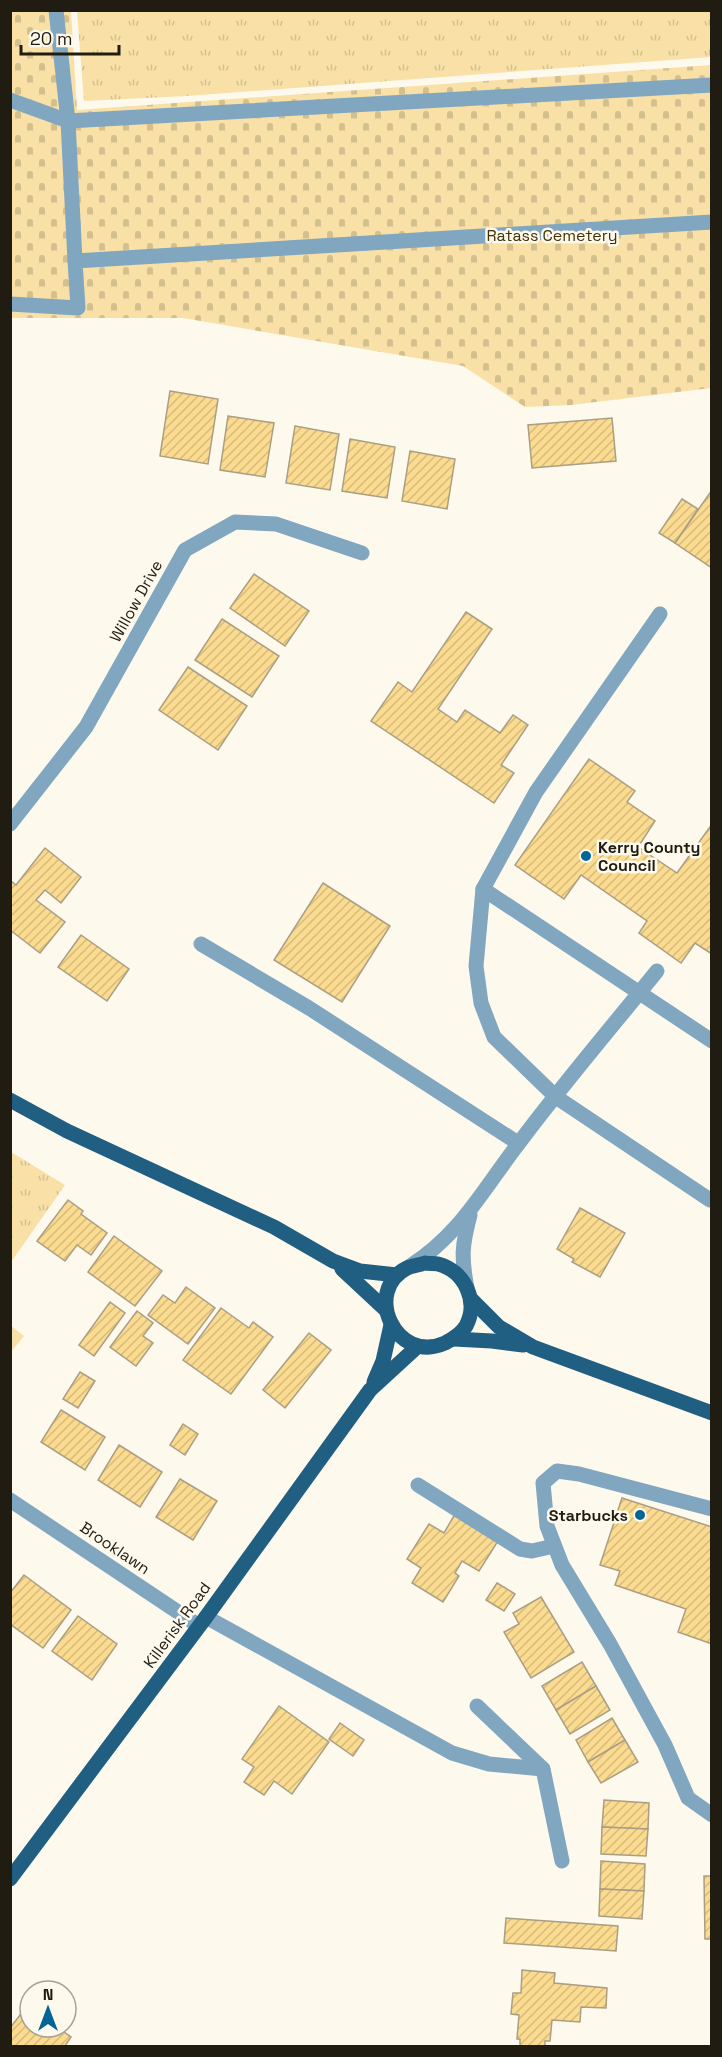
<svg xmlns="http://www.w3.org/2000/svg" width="722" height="2057" viewBox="0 0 722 2057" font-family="'Space Grotesk',sans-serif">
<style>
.grass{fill:url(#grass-tufts)}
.cemetery{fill:url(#cemetery-stones)}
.building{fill:url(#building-hatch);stroke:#aa9e83;stroke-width:1.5}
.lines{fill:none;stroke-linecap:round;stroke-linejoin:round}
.minor{stroke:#80a6c0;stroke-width:15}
.major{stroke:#205e82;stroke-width:15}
.poi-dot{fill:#016695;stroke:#fef9ed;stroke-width:2}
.labels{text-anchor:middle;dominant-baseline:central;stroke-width:5;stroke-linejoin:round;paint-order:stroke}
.park-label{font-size:16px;fill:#423205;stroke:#fef9ed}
.street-label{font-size:16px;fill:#211c11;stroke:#fef9ed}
.poi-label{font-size:16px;font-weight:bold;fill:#211c11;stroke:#fef9ed;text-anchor:start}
</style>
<defs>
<pattern id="grass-tufts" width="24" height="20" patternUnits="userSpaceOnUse" patternTransform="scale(1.5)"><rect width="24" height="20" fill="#f8e0a7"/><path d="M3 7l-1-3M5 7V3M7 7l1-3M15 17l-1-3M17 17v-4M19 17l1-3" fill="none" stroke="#d4c08f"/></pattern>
<pattern id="cemetery-stones" width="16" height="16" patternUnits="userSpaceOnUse" patternTransform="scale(1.5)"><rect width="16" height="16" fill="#f8e0a7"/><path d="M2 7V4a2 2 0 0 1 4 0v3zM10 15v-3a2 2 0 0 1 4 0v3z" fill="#d4c08f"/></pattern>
<pattern id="building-hatch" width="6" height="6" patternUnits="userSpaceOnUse" patternTransform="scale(1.5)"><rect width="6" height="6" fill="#fbdb90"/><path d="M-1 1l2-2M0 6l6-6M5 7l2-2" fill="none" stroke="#d7bb7b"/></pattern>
</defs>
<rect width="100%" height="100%" fill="#fef9ed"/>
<g class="grass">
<polygon points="77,11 711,11 711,57 187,96 84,101"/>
<polygon points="11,1152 65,1185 11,1262"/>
<polygon points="11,1326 24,1336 11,1352"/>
</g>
<polygon class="cemetery" points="10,11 71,11 77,110 711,65 711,388 571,405 525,407 463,366 183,318 11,318"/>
<g class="building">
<polygon points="170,391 218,399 208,464 160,456"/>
<polygon points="228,416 274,423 265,477 220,470"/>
<polygon points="612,418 616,461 532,468 528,425"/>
<polygon points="295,426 339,434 330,490 286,483"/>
<polygon points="350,439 395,447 387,498 342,491"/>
<polygon points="410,451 455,459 447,509 402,501"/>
<polygon points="712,490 712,568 675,543"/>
<polygon points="682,499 698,509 675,543 659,533"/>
<polygon points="254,574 309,611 285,646 230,608"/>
<polygon points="466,612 492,629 438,709 457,722 465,710 500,733 513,715 528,725 501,765 514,773 494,803 371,721 398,682 412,692"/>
<polygon points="222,619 279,656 252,697 195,660"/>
<polygon points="188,667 247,706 218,750 159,710"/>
<polygon points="589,759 635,791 627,802 655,821 638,847 677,873 712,824 712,954 695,943 681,963 639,933 647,921 581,875 564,899 515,865"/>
<polygon points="45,848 81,877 61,903 45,890 36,900 65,922 40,953 10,930 10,883 12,882 16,885"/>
<polygon points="323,883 390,926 342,1002 274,960"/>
<polygon points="81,935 129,969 107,1001 58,967"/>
<polygon points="68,1200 83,1211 81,1214 107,1233 91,1255 77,1245 65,1261 37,1241"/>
<polygon points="580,1208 625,1233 600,1277 572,1262 574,1259 557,1249"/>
<polygon points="114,1236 162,1271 135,1306 88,1272"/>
<polygon points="186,1287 215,1308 188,1344 148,1315 163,1295 175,1303"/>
<polygon points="110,1302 125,1313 94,1356 79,1345"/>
<polygon points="221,1308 249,1328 253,1322 273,1337 231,1394 183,1360"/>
<polygon points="137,1311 153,1323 143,1336 153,1343 136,1366 110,1347"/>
<polygon points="309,1333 331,1350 285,1408 263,1390"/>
<polygon points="80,1372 95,1381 78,1408 63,1399"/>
<polygon points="61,1410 105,1437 85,1470 41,1442"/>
<polygon points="183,1424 198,1434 185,1455 170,1445"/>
<polygon points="119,1445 162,1472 140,1507 98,1480"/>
<polygon points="180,1479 217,1501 193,1540 156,1517"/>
<polygon points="622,1498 712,1527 712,1644 678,1632 686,1609 615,1585 620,1571 600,1565"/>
<polygon points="455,1514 498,1541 479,1571 462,1561 455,1573 459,1576 443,1602 412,1583 421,1568 407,1559 429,1524 444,1533"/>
<polygon points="24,1575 71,1610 43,1648 10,1624 10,1593"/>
<polygon points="497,1583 515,1594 504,1611 486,1600"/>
<polygon points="541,1597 574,1652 531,1678 504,1632 519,1624 513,1613"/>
<polygon points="78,1616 117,1644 92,1680 52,1651"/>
<polygon points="582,1662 596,1686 556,1710 542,1686"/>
<polygon points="596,1686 610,1710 570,1734 556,1710"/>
<polygon points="279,1706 329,1742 292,1794 274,1781 264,1795 244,1782 254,1767 242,1759"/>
<polygon points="612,1718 625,1740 588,1762 576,1740"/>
<polygon points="340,1723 364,1740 353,1756 329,1739"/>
<polygon points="625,1740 638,1762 601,1783 588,1762"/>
<polygon points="604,1800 649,1803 648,1829 602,1827"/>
<polygon points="602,1827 648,1829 646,1856 601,1854"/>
<polygon points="601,1861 645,1864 644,1891 600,1889"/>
<polygon points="704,1876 712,1876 712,1939 705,1939"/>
<polygon points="600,1889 644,1891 642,1919 599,1916"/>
<polygon points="506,1918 618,1926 616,1951 504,1943"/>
<polygon points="522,1970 555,1973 554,1983 607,1988 606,2008 581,2007 580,2022 552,2020 550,2041 545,2041 545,2046 520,2046 520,2039 517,2039 519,2015 511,2014 513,1993 521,1993"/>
<polygon points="27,2006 30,2008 30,2027 57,2027 71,2037 65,2046 10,2046 10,2028"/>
</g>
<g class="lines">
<g class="minor">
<polyline points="56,10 68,121 75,261"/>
<polyline points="10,100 68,121 712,85"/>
<polyline points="10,304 78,308 75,261 712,222"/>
<polyline points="660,614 536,792 483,889 476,966 481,1003 494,1037 556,1097 710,1200 712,1198"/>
<polyline points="10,824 86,727 185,550 235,522 276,524 362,553"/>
<polyline points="483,889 712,1041"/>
<polyline points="201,944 309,1008 518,1143"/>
<path d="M410,1266c50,-31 74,-78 109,-123 44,-59 92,-115 138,-172"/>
<path d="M467,1288c-6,-31 -5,-43 3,-73"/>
<polyline points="418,1485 520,1549 532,1551 554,1546"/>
<polyline points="10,1500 199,1626"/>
<polyline points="712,1509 579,1474 557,1471 543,1483 547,1526 562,1565 610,1644 665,1745 688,1798 712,1815"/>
<polyline points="206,1617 452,1753 489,1764 543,1769"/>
<polyline points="477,1706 543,1769 562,1861"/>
</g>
<g class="major">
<polyline points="10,1100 67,1131 274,1227 333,1261 360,1271 397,1275"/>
<path d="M425,1263c4,1 9,0 13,1 27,7 41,38 28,62 -5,8 -13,13 -21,17 -49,22 -83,-52 -38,-75 5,-2 12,-3 18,-5z"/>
<polyline points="342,1269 386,1310"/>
<polyline points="472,1300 499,1327 533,1347 712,1413"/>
<polyline points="454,1339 492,1341 523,1345"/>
<polyline points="374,1382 383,1361 391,1325"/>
<polyline points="10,1879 206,1617 370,1390 418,1346"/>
</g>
</g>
<g class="poi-dot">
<circle cx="586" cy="856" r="6"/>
<circle cx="640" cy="1515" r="6"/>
</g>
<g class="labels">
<g class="park-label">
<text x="552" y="235">Ratass Cemetery</text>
</g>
<g class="street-label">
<text transform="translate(136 601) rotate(-61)">Willow Drive</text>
<text transform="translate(115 1548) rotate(34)">Brooklawn</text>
<text transform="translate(177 1625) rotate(-54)">Killerisk Road</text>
</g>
<g class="poi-label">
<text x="598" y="847">Kerry County<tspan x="598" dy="18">Council</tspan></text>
<text x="628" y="1515" text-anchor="end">Starbucks</text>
</g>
</g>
<rect width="722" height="2057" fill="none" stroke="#211c11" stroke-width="24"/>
<g transform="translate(48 2009)"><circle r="28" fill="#fef9ed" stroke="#a6a195" stroke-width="1.5"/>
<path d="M0-4.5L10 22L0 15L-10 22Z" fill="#016695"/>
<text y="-9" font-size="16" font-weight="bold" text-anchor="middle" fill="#211c11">N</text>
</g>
<path d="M21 45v9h98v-9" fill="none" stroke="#211c11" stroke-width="3"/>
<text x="30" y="45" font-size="18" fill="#211c11" stroke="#fef9ed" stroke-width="4.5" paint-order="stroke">20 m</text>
</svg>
